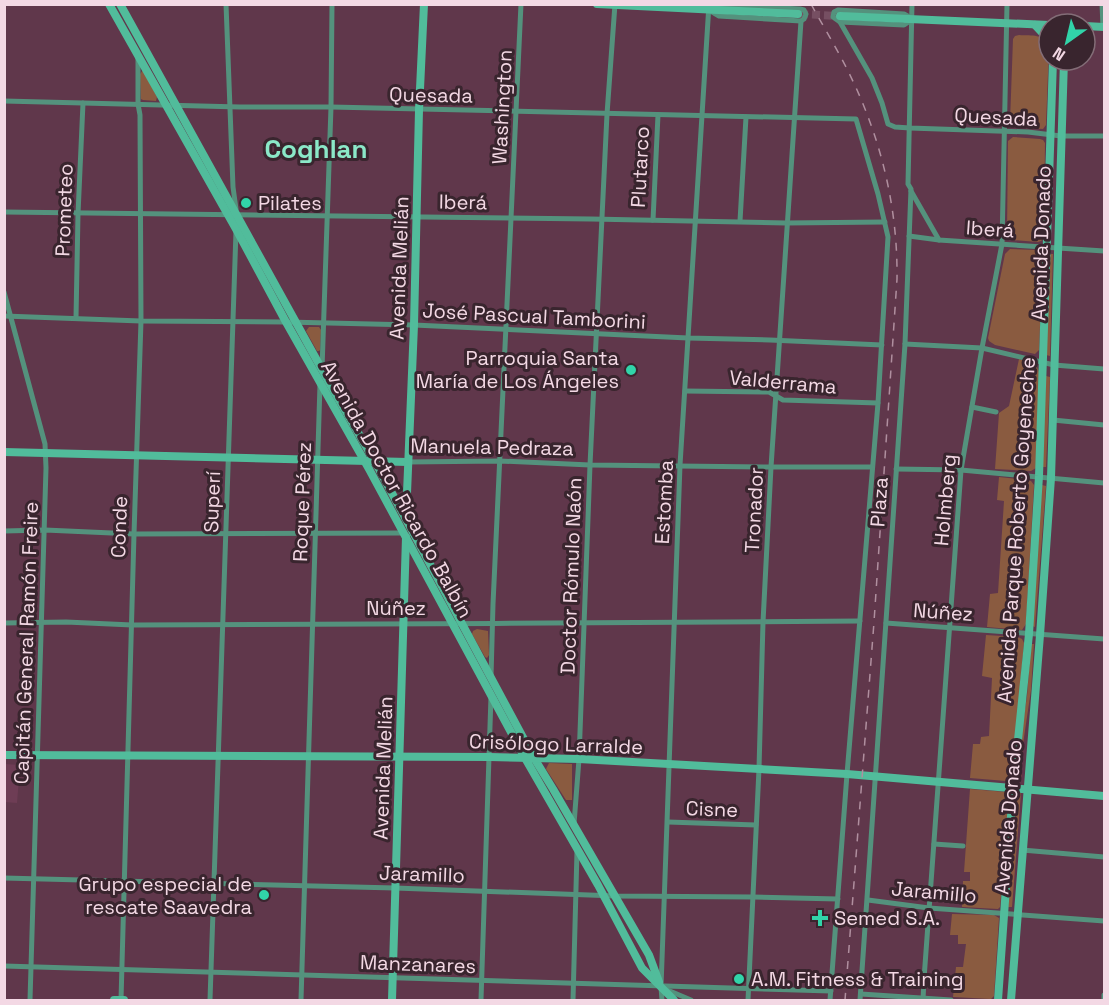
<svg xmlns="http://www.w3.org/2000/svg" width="1109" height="1005" viewBox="0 0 1109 1005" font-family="'Space Grotesk',sans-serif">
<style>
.built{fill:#6e3d55}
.green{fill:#8a5b40}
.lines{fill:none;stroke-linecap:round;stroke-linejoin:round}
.secondary-tunnel{stroke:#764f62;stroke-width:8;stroke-dasharray:8 4;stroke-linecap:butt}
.street{stroke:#54927d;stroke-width:5}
.secondary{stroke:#51bc9b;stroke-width:8}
.rail{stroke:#b08f9f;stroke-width:1.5;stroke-dasharray:8 8;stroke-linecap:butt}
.poi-dot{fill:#31d4a9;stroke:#39252e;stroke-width:2}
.labels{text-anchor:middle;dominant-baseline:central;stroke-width:6;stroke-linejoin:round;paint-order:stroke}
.street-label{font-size:20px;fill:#f3d8e4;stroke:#39252e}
.poi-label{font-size:20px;fill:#f3d8e4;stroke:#39252e;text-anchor:start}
.district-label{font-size:26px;font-weight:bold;fill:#8be8c8;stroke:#39252e}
</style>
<rect width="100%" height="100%" fill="#60374b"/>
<polygon class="built" points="5,764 20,765 17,803 5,802"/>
<g class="green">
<path d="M1019,35c14,1 24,-2 30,13l-3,77 -3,4 -28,-2 -5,-3v-2l3,-83 2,-3z"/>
<polygon points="143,70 157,97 156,101 143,100 141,99 140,74"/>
<polygon points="1013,137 1040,139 1043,140 1045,143 1044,238 1041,241 1038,242 1011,240 1008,238 1007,235 1008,141"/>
<polygon points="1010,249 1038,250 1043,254 1039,350 1035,354 995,345 989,341 988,338 1005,254"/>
<polygon points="1050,254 1053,254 1050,356 1046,355"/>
<polygon points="309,327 319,327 321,330 320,350 319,351 317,351 306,331"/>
<path d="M1019,359c8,3 18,3 20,13l-3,96 -5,3 -36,-2 4,-56 10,-7z"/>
<polygon points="1046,376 1050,377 1046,467 1042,467"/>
<polygon points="999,477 1028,480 1031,481 1034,485 1026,624 1022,630 987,627 990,594 998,593 1004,501 997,500"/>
<polygon points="1042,485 1046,486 1035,627 1032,626"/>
<polygon points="477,629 488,631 489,655 487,658 485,657 472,634 473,631"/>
<polygon points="986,635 1018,637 1022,639 1024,643 1012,777 1009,780 1006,781 970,778 973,744 980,744 981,737 989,736 992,678 982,676"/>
<polygon points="1031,644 1034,644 1031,690 1023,744 1021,780 1018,780 1020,742 1027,696"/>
<polygon points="549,763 572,764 572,800 566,800 546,769"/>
<polygon points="970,789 1006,792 1009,796 1000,907 998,909 962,907 963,881 970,881 970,872 964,872"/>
<polygon points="1017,792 1021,793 1012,907 1008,907"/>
<polygon points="952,914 994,915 999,918 994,996 991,999 953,997 956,967 963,967 966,944 958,944 958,935 950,935"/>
</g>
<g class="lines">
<polyline class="secondary-tunnel" points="800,14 839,16"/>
<g class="street">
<polyline points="226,4 233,187 236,209"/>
<polyline points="1102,4 1103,27"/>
<polygon points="719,5 800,9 804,10 806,14 804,19 801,21 719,16 709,10"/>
<polygon points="838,10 904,14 913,19 904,25 840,22 833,17 834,12"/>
<polyline points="840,22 872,78 882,103 888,124 895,127 910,128 1028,132 1061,136 1104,136"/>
<polyline points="4,101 240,107 331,107 856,119 878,194 888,237 878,403 847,774 830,1000"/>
<polyline points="911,191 939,240"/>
<polyline points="4,212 591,219 786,223 885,222"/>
<polyline points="653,220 658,115"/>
<polyline points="740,221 746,117"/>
<polyline points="909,236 939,240 1104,251"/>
<polyline points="4,292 45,444 46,468 30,1000"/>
<polyline points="4,316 141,321 286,322 414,325 688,338 770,340 882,345"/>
<polyline points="76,318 78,214 83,103"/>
<polyline points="905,344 982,348 1054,365 1104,369"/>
<polyline points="322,369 331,107 332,4"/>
<polyline points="685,391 769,392 783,400 878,403"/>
<polyline points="972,407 996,412"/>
<polyline points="1053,420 1104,425"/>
<polyline points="408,462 500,461 590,465 771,467 872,467"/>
<polyline points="896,469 961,470 1104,483"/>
<polyline points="4,531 45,530 134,534 404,533"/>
<path d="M4,623l62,-1 66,3c243,-2 485,-1 728,-4"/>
<polyline points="886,623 1104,639"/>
<polyline points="491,677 493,604 521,4"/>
<polyline points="668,822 756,825"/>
<polyline points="574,824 579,759 590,465 607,114 615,4"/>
<polyline points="934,844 963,846"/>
<polyline points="1022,850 1104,857"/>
<polyline points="4,878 395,888 616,896 753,897 838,899"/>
<polyline points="868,900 929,908 1104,921"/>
<polyline points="4,966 831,991"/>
<polyline points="665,989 691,1000"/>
<polyline points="861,994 951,1000"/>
<polyline points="121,1000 134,534 141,321 140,115 138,104 138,58"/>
<polyline points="210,1000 236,231"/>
<polyline points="301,1000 320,384"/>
<polyline points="481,1000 491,696"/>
<polyline points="573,1000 577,851"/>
<polyline points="662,1000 661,987 680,465 709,4"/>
<polyline points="748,1000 759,769 763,622 771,467 801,21"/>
<polyline points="860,1000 905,344 911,189 908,184 912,4"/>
<polyline points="923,1000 924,979 961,470 982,348 1002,244 1007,4"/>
<polyline points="1104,1000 1104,995"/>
</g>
<g class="secondary">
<polyline points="109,4 236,229 286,322 369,469 525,758 598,885 642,968 674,1000"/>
<polyline points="120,4 330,384 379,469 534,758 553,789 649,955 659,982"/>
<polyline points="597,4 798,14"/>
<polyline points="840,16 1049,25"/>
<polyline points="1035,25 1049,40"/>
<polyline points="1085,26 1104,27"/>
<polyline points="4,452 408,462"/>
<polyline points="406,517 414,325 419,110 424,4"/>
<polyline points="4,755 490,757 579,759 847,774 1104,796"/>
<polyline points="114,1000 124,1000"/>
<polyline points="392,1000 406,537"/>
<polyline points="998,1000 1013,788 1029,634 1039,476 1053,60"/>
<polyline points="1011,1000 1040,635 1051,478 1064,60"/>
</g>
<path class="rail" d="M811,4c12,22 25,43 36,65 33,65 51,137 50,210l-23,343 -29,378"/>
</g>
<g class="poi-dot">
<circle cx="246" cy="203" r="6"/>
<circle cx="631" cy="370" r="6"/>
<circle cx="264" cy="895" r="6"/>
<path d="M817 909h6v6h6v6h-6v6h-6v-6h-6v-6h6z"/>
<circle cx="739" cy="979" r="6"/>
</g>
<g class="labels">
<g class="street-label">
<text transform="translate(431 95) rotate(1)">Quesada</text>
<text transform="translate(502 107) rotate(-87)">Washington</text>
<text transform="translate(996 117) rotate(3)">Quesada</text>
<text transform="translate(640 167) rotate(-87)">Plutarco</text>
<text transform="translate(463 202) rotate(1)">Iberá</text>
<text transform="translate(64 210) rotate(-88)">Prometeo</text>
<text transform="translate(990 229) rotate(4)">Iberá</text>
<text transform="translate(1041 243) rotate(-88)">Avenida Donado</text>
<text transform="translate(399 268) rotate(-88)">Avenida Melián</text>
<text transform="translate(534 316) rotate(3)">José Pascual Tamborini</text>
<text transform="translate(783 382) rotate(5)">Valderrama</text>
<text transform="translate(492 447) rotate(1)">Manuela Pedraza</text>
<text transform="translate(397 489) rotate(61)">Avenida Doctor Ricardo Balbín</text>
<text transform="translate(945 500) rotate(-85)">Holmberg</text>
<text transform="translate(212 502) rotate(-88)">Superí</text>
<text transform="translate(302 502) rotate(-88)">Roque Pérez</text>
<text transform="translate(664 502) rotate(-87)">Estomba</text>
<text transform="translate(879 502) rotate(-86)">Plaza</text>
<text transform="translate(754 510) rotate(-87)">Tronador</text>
<text transform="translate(119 527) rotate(-88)">Conde</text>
<text transform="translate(1016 530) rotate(-86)">Avenida Parque Roberto Goyeneche</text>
<text transform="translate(571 576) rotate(-88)">Doctor Rómulo Naón</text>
<text x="396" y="608">Núñez</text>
<text transform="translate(943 612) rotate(4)">Núñez</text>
<text transform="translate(26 643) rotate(-88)">Capitán General Ramón Freire</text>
<text transform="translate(556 744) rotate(2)">Crisólogo Larralde</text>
<text transform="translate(383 768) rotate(-88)">Avenida Melián</text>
<text transform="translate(712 809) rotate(2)">Cisne</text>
<text transform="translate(1008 817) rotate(-85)">Avenida Donado</text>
<text transform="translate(422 874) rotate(2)">Jaramillo</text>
<text transform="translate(934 892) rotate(5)">Jaramillo</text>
<text transform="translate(418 964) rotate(2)">Manzanares</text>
</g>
<g class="poi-label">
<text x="258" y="203">Pilates</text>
<text x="619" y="358" text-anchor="end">Parroquia Santa<tspan x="619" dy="23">María de Los Ángeles</tspan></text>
<text x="252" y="884" text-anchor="end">Grupo especial de<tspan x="252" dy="23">rescate Saavedra</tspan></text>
<text x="834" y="918">Semed S.A.</text>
<text x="751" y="979">A.M. Fitness &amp; Training</text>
</g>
<g class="district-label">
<text x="316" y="149">Coghlan</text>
</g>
</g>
<rect width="1109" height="1005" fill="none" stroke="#f3d8e4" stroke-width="12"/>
<g transform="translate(1067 42) rotate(214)"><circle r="28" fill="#39252e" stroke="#836d77" stroke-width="1.5"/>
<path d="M0-4.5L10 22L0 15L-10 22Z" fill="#31d4a9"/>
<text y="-9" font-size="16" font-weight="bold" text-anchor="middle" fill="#f3d8e4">N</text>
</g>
</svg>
